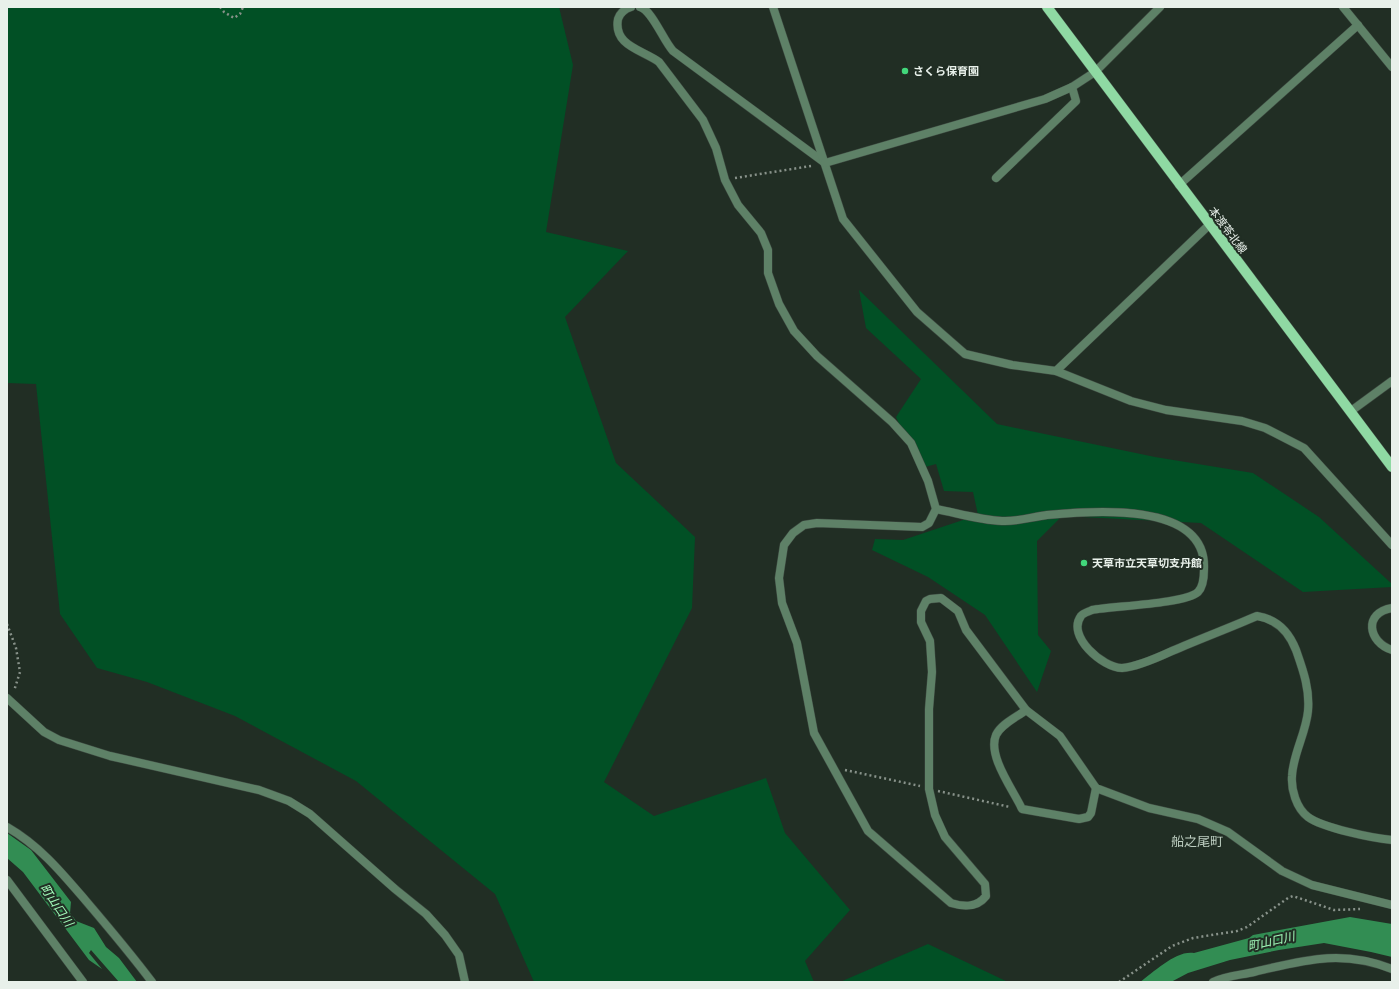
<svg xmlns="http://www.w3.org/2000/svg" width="1399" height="989" viewBox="0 0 1399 989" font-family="'Libre Baskerville','Noto Sans JP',serif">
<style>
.green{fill:#015025}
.water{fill:#328d53}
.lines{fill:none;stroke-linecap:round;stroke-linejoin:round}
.minor-casing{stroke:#3d4940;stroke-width:9}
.tertiary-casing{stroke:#3d4940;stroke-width:9}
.primary-casing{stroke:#3d4940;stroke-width:11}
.path{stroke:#88928a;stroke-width:2.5;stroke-dasharray:2 3;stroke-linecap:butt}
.minor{stroke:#5e8167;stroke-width:8}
.tertiary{stroke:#5e8167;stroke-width:8}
.primary{stroke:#8fd9a3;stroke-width:10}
.poi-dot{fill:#42d77b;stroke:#212e24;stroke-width:1.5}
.labels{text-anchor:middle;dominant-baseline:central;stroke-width:4;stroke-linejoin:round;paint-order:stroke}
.poi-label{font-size:11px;font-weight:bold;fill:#e8f0ea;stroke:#212e24;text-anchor:start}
.street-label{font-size:11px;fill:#e8f0ea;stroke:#212e24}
.water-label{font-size:12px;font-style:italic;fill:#a3fcbb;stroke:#212e24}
.quarter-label{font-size:13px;fill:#bdcec1;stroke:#212e24}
</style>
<rect width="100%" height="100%" fill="#212e24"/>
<g class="green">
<polygon points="7,7 559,7 573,65 546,232 628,251 565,317 616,463 695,537 692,608 604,782 654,816 766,778 785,833 850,910 805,961 814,982 534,982 495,894 356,781 235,716 147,682 97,668 60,614 36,384 7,383"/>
<polygon points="859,290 997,424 1155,457 1253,473 1319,517 1392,584 1392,587 1303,592 1201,523 1062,516 1037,541 1038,635 1051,651 1037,692 985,615 928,577 872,550 875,539 903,540 978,515 973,492 944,491 936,464 918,469 896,417 921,379 866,328"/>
<polygon points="928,944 1008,982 840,982"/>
</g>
<g class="water">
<polygon points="7,833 31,850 71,902 70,913 76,921 94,928 106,947 119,958 137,982 119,982 91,950 89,953 102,969 89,960 23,872 7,858"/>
<path d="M1350,917l42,7v33l-21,-5 -47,-9 -45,7 -49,10 -42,13 -17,9h-31c14,-10 36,-32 54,-29l55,-15 4,-3z"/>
</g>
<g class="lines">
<g class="minor-casing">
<g id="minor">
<path d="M631,7c-6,2 -11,6 -13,12 -5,27 25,31 41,43l44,58 13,28 9,32 13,25 23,28 7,17v23l11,31 15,27 23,25 75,66 19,21 17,38 8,28 -7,14 -7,4 -105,-4 -13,2 -11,8 -9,12 -5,33 3,25 15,40 17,90 54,98 83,72c13,4 26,5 35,-7l-1,-12 -40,-47 -10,-22 -6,-26v-80l3,-37 -2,-31 -9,-19v-11l5,-10 4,-2 11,-1 17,13 8,19 60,80 34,26 36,52 53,20 49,11 30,13 54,39 30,14 80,20"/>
<path d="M640,7c12,3 23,33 33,44l152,112"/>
<polyline points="773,7 843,219 917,312 965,354 1012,365 1056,371 1131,401 1166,410 1242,421 1265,428 1304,448 1392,545"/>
<polyline points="1343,7 1392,67"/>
<polyline points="996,178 1076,101 1072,87"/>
<polyline points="1179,185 1358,25"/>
<polyline points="1056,371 1209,225"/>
<polyline points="1351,411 1392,381"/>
<path d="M936,509c21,4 44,11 66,12 14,1 30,-4 45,-6 42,-4 160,-15 157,54 0,7 -1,18 -6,23 -13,12 -85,14 -106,18 -4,2 -9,3 -11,6 -15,20 22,52 41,52 15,-1 37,-11 50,-17 28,-12 57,-23 85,-35 19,3 32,16 39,34 7,20 14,39 12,61 -2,22 -15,43 -16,65 -1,13 4,32 16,41 15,11 64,21 84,23"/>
<path d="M1392,608c-29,5 -24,34 0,42"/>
<polyline points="7,698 44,732 59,740 110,756 259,790 289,801 310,814 395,889 426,914 445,935 459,955 465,982"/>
<path d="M1026,710c-9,7 -25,14 -30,25 -9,21 18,56 26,74l57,10 9,-2 3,-4 5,-25"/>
<path d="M7,827c33,19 55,46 79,74 23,27 45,53 66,81"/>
<polyline points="7,880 83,982"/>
<path d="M1213,982c12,-6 28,-7 41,-10 51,-12 88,-23 138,-3"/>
</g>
</g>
<g class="tertiary-casing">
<polyline id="tertiary" points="825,163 1045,99 1072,87 1095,72 1160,7"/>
</g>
<g class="primary-casing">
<polyline id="primary" points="1047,7 1392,467"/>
</g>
<g class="path">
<polyline points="220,7 224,12 234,18 240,14 243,7"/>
<polyline points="735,178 811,166"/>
<polyline points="7,624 16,648 20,672 14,691"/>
<polyline points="845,770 920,786"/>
<polyline points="938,791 1010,807"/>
<polyline points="1119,982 1172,946 1193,938 1237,931 1247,927 1288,898 1293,896 1334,910 1360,909"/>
</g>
<use href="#minor" class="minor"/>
<use href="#tertiary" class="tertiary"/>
<use href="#primary" class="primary"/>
</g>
<g class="poi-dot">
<circle cx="905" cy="71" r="4"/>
<circle cx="1084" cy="563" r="4"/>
</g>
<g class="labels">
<g class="poi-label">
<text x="913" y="71">さくら保育園</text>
<text x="1092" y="563">天草市立天草切支丹館</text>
</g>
<g class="street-label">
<text transform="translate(1228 230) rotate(53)">本渡苓北線</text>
</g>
<g class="water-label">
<text transform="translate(57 905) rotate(56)">町山口川</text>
<text transform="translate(1271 941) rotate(-13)">町山口川</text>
</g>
<g class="quarter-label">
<text x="1197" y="841">船之尾町</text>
</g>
</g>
<rect width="1399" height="989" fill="none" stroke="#e8f0ea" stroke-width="16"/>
</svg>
